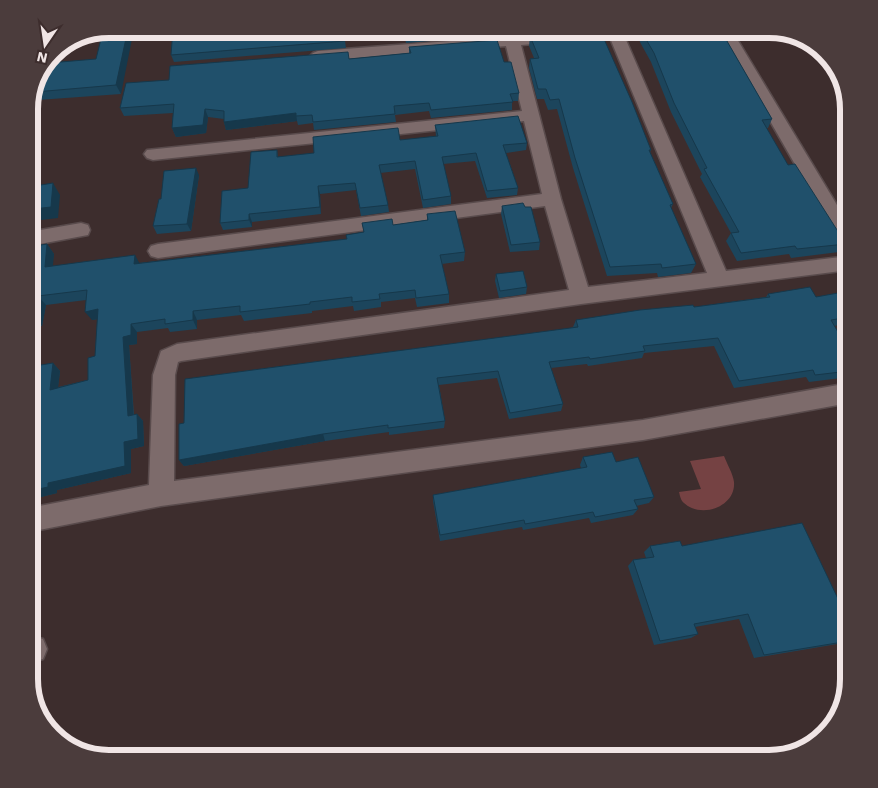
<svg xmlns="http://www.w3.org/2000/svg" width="878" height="788" viewBox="0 0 878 788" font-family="'Work Sans',sans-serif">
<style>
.green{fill:#754243}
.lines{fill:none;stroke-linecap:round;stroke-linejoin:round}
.minor-casing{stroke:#594b4c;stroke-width:3}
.minor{fill:#7d6b6b;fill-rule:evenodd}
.wall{fill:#1c455c}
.shaded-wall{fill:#16384b}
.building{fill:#20506b;stroke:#16384b}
.rim{fill:none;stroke:#f0e5e5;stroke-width:6}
</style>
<rect width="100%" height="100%" fill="#3d2d2d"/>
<path class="green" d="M724,456c3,8 9,18 10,26 2,25 -33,37 -50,21 -3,-2 -4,-7 -5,-11l22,-3 -11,-28z"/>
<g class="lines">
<g class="minor-casing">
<g id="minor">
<path d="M607,29h14l2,4 103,238 123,-15v14l-268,34 -400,57 -3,1 -3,13 -1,106 469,-61 206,-37v20l-206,37 -482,66 -132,26v-24l120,-23 4,-110 8,-24 16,-7 392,-54 -24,-84 -387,52 -7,-2 -3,-5 3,-5 7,-2 384,-50 -18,-73 -371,39 -6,-2 -3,-4 3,-4 375,-39 -16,-65 -188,15 -5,-2 -3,-3 3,-3 5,-2zM610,38l97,235 -119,14 -27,-88 -40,-154z"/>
<polygon points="717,29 731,29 849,225 849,248 842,246"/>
<path d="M69,44l2,2c-5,6 -12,12 -19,11l4,-8z"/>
<polygon points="81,223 88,225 90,230 88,235 29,246 29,232"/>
<polygon points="29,635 43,639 47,649 43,659 29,663"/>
</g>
</g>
<use href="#minor" class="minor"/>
</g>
<g class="wall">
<polygon points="403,29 493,29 493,36 406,43"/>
<polygon points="523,29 587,29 524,34"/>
<polygon points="634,29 720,29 772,119 768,128 766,128 788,165 846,244 839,252 791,258 789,254 737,261 726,241 731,233 700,177 702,174 671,112 651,62 641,44"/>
<polygon points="103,31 121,94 38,100 34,93 49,63 96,59"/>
<polygon points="530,36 651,150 650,152 673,204 671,208 696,264 691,273 658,277 657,273 607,276 573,168 557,109 548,110 544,99 537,99 529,68 530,59 534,58 529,46"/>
<polygon points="345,41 346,48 174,62 171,55"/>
<polygon points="409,47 504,62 519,93 518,101 512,101 512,110 431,118 429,111 395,115 396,122 314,130 313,123 298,125 297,121 226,130 224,122 224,119 208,117 206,133 176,137 172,128 173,113 124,116 120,108 169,80 349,59 409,53"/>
<polygon points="435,125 527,143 526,150 506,153 518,188 517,195 487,198 475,161 443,164 451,196 451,204 423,208 415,169 380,173 388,205 389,212 361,216 356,190 320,194 321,214 252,222 252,227 223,230 220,223 248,188 277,150 278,157 314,153 400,140 436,136"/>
<polygon points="199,175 191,231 157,234 153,226 161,199"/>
<polygon points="502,206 540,242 539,250 510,252 501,214"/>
<polygon points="427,214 465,252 464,261 442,264 449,294 449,303 417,307 415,298 381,302 381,307 354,311 353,306 312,311 312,313 244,321 241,315 197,320 197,329 170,332 168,328 137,332 137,344 129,345 134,415 137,414 143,421 144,446 131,449 131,473 57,490 57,493 29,500 29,367 53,363 60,371 58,387 88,380 95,356 98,319 92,320 86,300 46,305 42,326 29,327 29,247 47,244 54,254 52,266 139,263 347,239 364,232 362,223 393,225 427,220"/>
<polygon points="496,274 527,287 526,294 499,298 495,281"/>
<polygon points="849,291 849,323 834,326 849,351 849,377 809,382 806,377 734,388 714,346 644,353 642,358 588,366 587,364 551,368 563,404 561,411 509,419 497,378 439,385 445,421 444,428 389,435 389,432 325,441 184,466 179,460 573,327 576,320 694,307 766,297 768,294 816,297"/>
<polygon points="583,457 616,462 654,497 649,503 636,506 638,509 633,515 591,523 589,518 523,530 522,527 440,541 433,501 433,495 581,468 580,465"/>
<polygon points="650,546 682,546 849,622 849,642 754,658 739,619 695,627 698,634 691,638 654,645 628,566 633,560 646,558 644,552"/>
</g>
<g class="shaded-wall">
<polygon points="128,29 134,29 121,94 116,85"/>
<polygon points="29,103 34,111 29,116"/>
<polygon points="205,109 208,117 206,133 176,137 172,128"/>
<polygon points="296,113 297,121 226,130 224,122"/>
<polygon points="196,168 199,175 191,231 187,224"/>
<polygon points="53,183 60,195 58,218 41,220 41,223 29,225 29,213 33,209"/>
<polygon points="318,186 320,194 321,214 320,207"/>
<polygon points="249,214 252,222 252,227 249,220"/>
<polygon points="47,244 54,254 52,276 45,267"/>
<polygon points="135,255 140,264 134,264"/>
<polygon points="38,296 46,305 42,326 35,317"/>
<polygon points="98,309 105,318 92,320 85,312"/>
<polygon points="193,311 197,320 197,329 193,320"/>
<polygon points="131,324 137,332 137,344 129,345 134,423 128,416 123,337"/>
<polygon points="53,363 60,371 57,397 50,390"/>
<polygon points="137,414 143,421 144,446 131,449 131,473 57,490 57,493 29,500 29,491 48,483 124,442"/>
<polygon points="323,434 325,441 184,466 179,460"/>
</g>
<g class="building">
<polygon points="109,29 128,29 116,85 35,92 49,63 96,59 103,31"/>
<polygon points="173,29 343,29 345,41 171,55"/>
<polygon points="404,29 492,29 406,36"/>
<polygon points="640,29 720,29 772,119 762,120 788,165 795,164 846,244 797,249 795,246 741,253 731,233 739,232 704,169 707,168 674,103 654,53"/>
<polygon points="597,31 601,39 604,39 632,102 651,150 649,150 673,204 670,205 696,264 662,268 661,264 610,267 575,158 559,99 550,100 546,89 538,89 530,59 539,58 530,36"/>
<polygon points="497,40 504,62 511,62 519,93 510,94 513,102 431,110 429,103 394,106 395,114 313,122 312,115 296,116 296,113 224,122 224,111 205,109 203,125 172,128 174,104 120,108 126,83 169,80 170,66 348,52 349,59 411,53 409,47"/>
<polygon points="518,116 527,143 503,145 518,188 487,191 476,153 442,157 451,196 423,200 415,161 379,165 388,205 360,208 355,183 318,186 320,207 249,214 249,220 220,223 222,191 248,188 251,152 277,150 277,157 314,153 313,137 398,128 400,140 438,136 435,125"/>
<polygon points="196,168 187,224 153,226 159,199 161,199 164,171"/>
<polygon points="53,183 51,207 33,209 33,212 29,213 29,187"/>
<polygon points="523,203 525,207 531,207 540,242 511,245 502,206"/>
<polygon points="455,211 465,252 440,255 449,294 416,298 415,290 379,294 380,299 352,302 352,297 310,302 310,304 240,312 240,306 193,311 193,320 165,324 165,319 131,324 131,335 123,337 128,416 137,414 138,439 124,442 125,466 48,483 48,487 29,491 29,367 53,363 50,390 88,380 88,358 95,356 98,309 85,312 87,290 38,296 35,317 29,318 29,247 47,244 45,267 135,255 134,264 347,239 346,235 364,232 362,223 392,219 393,225 428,220 427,214"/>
<polygon points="523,271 527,287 500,291 496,274"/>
<polygon points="810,287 816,297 849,291 849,317 831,320 849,351 849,371 815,375 813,370 739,381 718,338 643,346 645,351 590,359 589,357 549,362 563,404 510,413 498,371 437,378 445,421 388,428 388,425 323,434 179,460 179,424 184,423 185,379 578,327 576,320 640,310 693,305 694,307 770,297 768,294"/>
<polygon points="612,452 616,462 638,457 654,497 634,500 638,509 595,517 593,512 525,524 524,520 440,535 433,495 587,467 583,457"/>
<polygon points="802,523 849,622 849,641 764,655 748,614 694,624 698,634 660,641 633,560 654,557 650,546 680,541 682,546"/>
</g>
<path d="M0 0H878V788H0ZM109 38H769A71 71 0 0 1 840 109V679A71 71 0 0 1 769 750H109A71 71 0 0 1 38 679V109A71 71 0 0 1 109 38Z" fill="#4b3c3c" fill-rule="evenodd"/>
<path class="rim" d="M109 38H769A71 71 0 0 1 840 109V679A71 71 0 0 1 769 750H109A71 71 0 0 1 38 679V109A71 71 0 0 1 109 38Z"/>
<g transform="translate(45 45) rotate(193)" stroke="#3d2d2d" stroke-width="4" paint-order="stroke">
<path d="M0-4L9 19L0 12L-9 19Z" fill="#f0e5e5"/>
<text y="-8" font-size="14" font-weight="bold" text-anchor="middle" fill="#f0e5e5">N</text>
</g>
</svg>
